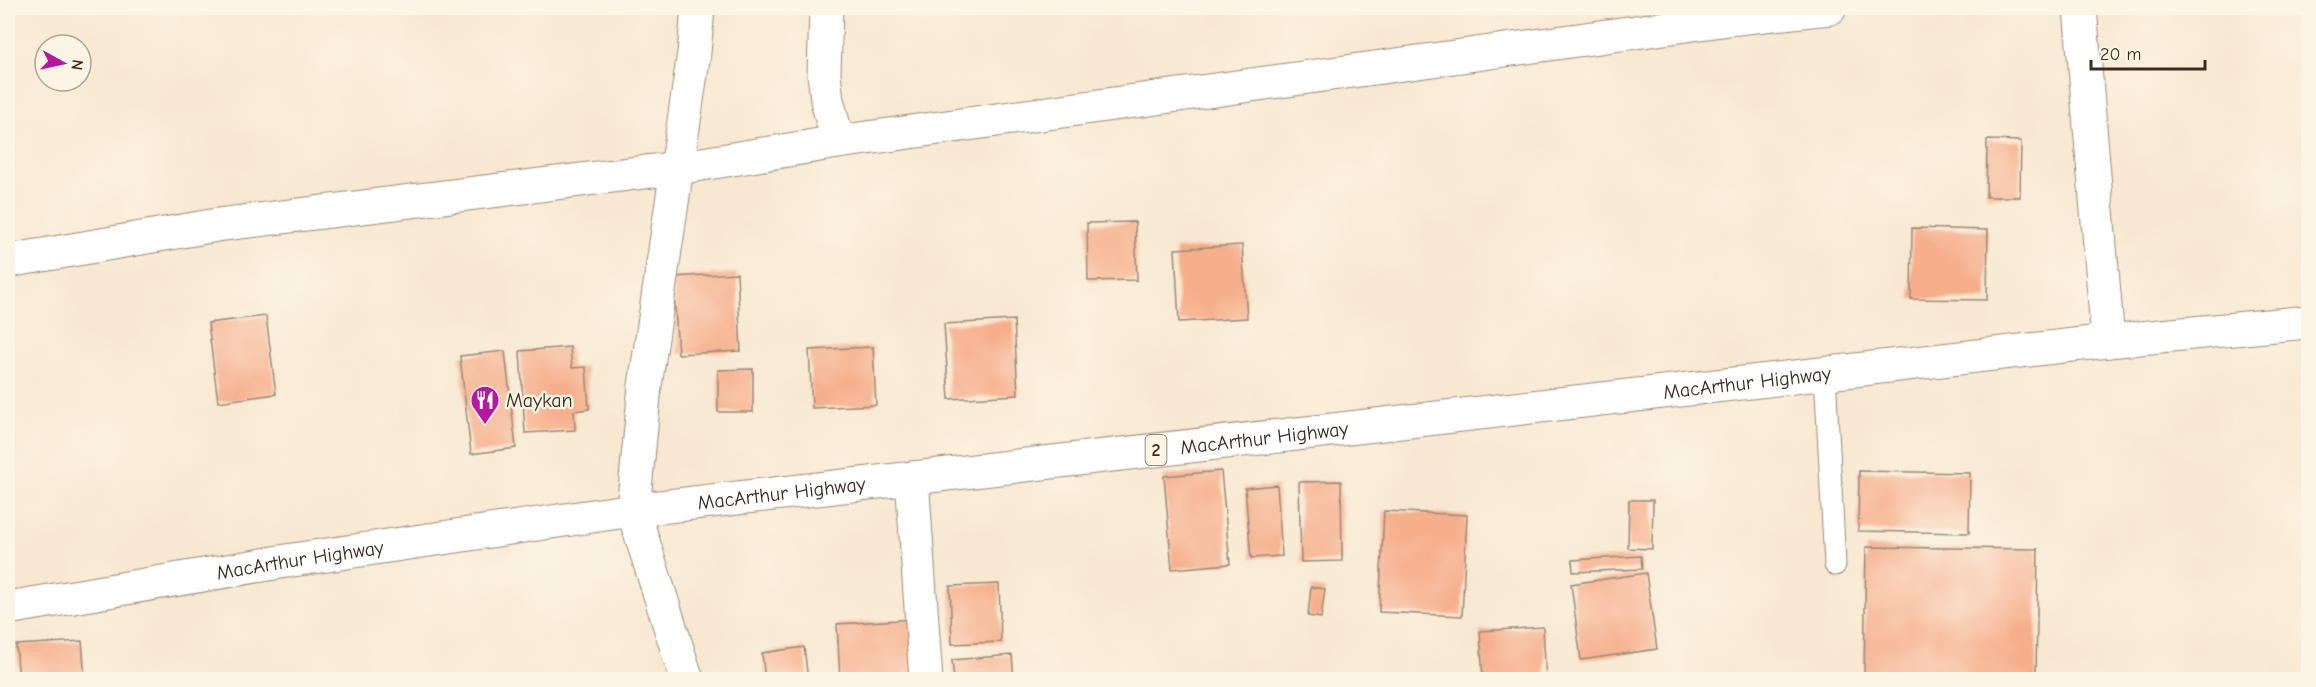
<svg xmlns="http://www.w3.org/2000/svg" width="2316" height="687" viewBox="0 0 2316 687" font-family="'Comic Neue',sans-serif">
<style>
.building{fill:#f6ae8b}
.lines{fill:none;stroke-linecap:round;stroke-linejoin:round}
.lane-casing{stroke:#9a8978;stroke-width:23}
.street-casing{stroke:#9a8978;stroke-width:35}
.secondary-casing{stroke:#9a8978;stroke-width:35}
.highway-casing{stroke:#9a8978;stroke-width:35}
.lane{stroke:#fff;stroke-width:21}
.street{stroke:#fff;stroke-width:33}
.secondary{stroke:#fff;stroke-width:33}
.highway{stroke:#fff;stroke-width:33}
.labels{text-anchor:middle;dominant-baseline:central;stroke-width:5;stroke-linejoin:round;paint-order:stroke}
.shield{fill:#fcf5e5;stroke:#75675a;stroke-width:1.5}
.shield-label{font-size:18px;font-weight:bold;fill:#3b2a1e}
.street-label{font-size:20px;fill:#3b2a1e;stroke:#fcf5e5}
.poi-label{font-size:20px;fill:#3b2a1e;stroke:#fcf5e5;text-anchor:start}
</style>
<rect width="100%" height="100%" fill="#fcf5e5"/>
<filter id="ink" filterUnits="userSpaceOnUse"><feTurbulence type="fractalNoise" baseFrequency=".0167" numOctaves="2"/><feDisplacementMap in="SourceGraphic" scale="12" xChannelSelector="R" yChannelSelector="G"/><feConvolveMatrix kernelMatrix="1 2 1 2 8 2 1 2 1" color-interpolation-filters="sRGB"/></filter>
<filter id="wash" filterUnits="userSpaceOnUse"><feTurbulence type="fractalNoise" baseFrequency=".008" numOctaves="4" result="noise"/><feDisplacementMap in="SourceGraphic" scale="24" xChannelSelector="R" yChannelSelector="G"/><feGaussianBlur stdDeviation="1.35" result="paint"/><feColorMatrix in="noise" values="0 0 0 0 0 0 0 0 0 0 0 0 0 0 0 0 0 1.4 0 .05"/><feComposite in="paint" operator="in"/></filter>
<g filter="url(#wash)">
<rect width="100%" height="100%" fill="#f8e8d1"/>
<g id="blocks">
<g class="building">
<polygon points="1987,140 2021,141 2020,197 1986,197"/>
<polygon points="1135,222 1137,280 1088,281 1087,223"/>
<polygon points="1912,228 1988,230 1987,300 1911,299"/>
<polygon points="1242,245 1247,318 1179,322 1175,249"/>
<polygon points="737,273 741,351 678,354 673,277"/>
<polygon points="266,316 276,394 218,402 208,323"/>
<polygon points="1014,320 1018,395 949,399 944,324"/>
<polygon points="570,347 572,368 586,367 589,409 574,411 575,430 525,433 520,351"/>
<polygon points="873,347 876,405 812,408 809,350"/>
<polygon points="505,351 516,448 471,454 460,356"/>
<polygon points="753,369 753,412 718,412 718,370"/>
<polygon points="1221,471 1230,564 1172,569 1164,476"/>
<polygon points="1859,471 1970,473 1969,533 1858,531"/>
<polygon points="1341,481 1342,561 1301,562 1299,482"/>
<polygon points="1277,485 1282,556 1251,558 1245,488"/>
<polygon points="1629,500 1653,500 1652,549 1628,548"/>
<polygon points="1384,511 1467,515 1462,616 1379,612"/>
<polygon points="1866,547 2038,549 2036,680 1864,680"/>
<polygon points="1641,556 1642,569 1573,572 1572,560"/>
<polygon points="1646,573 1657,649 1581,660 1571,584"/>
<polygon points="999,584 1001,642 952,644 950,586"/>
<polygon points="1311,587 1325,589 1321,618 1308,616"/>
<polygon points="915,619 919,680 840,680 837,624"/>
<polygon points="1543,627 1546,680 1483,680 1480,631"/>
<polygon points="82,641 85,680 19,680 16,645"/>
<polygon points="804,647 808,680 765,680 762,653"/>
<polygon points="1012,655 1014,680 954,680 952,660"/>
</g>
</g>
</g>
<g filter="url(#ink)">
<use href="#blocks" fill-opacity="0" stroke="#9a8978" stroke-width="1.5"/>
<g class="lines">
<g class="lane-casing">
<polyline id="lane" points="1825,373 1835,565"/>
</g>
<g class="street-casing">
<g id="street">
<polyline points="826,8 824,74 827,100 838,142 1737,18"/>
<polyline points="8,261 217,225 677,168 838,142"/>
<polyline points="912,478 926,680"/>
<polyline points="687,680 633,510 645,386 694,53 698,8"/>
</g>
</g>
<g class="secondary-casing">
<g id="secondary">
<polyline points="1737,8 1737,18 1830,8"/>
<polyline points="2080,8 2108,341"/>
</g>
</g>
<g class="highway-casing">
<g id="highway">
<path id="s1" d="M8,608l278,-47 347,-51 1475,-169 200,-19"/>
</g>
</g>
<use href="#lane" class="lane"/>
<use href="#street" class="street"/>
<use href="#secondary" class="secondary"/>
<use href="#highway" class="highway"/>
</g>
</g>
<defs>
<g id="restaurant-pin" transform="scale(1.5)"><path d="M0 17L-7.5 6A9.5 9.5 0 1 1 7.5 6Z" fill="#b5179e" stroke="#fcf5e5"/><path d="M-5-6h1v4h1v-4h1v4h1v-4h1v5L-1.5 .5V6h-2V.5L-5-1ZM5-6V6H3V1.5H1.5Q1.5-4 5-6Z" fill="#fff"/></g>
</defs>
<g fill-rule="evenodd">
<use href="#restaurant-pin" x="485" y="400"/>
</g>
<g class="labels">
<rect class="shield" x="1145.5" y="435" width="21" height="30" rx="4.5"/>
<g class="shield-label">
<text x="1156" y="450">2</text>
</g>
<g class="street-label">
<text stroke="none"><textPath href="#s1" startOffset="1754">MacArthur Highway</textPath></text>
<text stroke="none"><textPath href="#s1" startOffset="1268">MacArthur Highway</textPath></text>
<text stroke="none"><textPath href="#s1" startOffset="782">MacArthur Highway</textPath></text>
<text stroke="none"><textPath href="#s1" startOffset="296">MacArthur Highway</textPath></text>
</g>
<g class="poi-label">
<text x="506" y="400">Maykan</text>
</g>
</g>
<rect width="2316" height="687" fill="none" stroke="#fcf5e5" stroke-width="30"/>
<g transform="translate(63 63) rotate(98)"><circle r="28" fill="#fcf5e5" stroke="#afa495" stroke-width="1.5"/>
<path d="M0-4.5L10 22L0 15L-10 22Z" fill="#b5179e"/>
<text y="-9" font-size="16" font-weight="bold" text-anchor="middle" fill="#3b2a1e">N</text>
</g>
<path d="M2091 60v9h114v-9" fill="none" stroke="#3b2a1e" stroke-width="3"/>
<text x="2100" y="60" font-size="18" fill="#3b2a1e" stroke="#fcf5e5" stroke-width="4.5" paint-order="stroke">20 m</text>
</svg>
